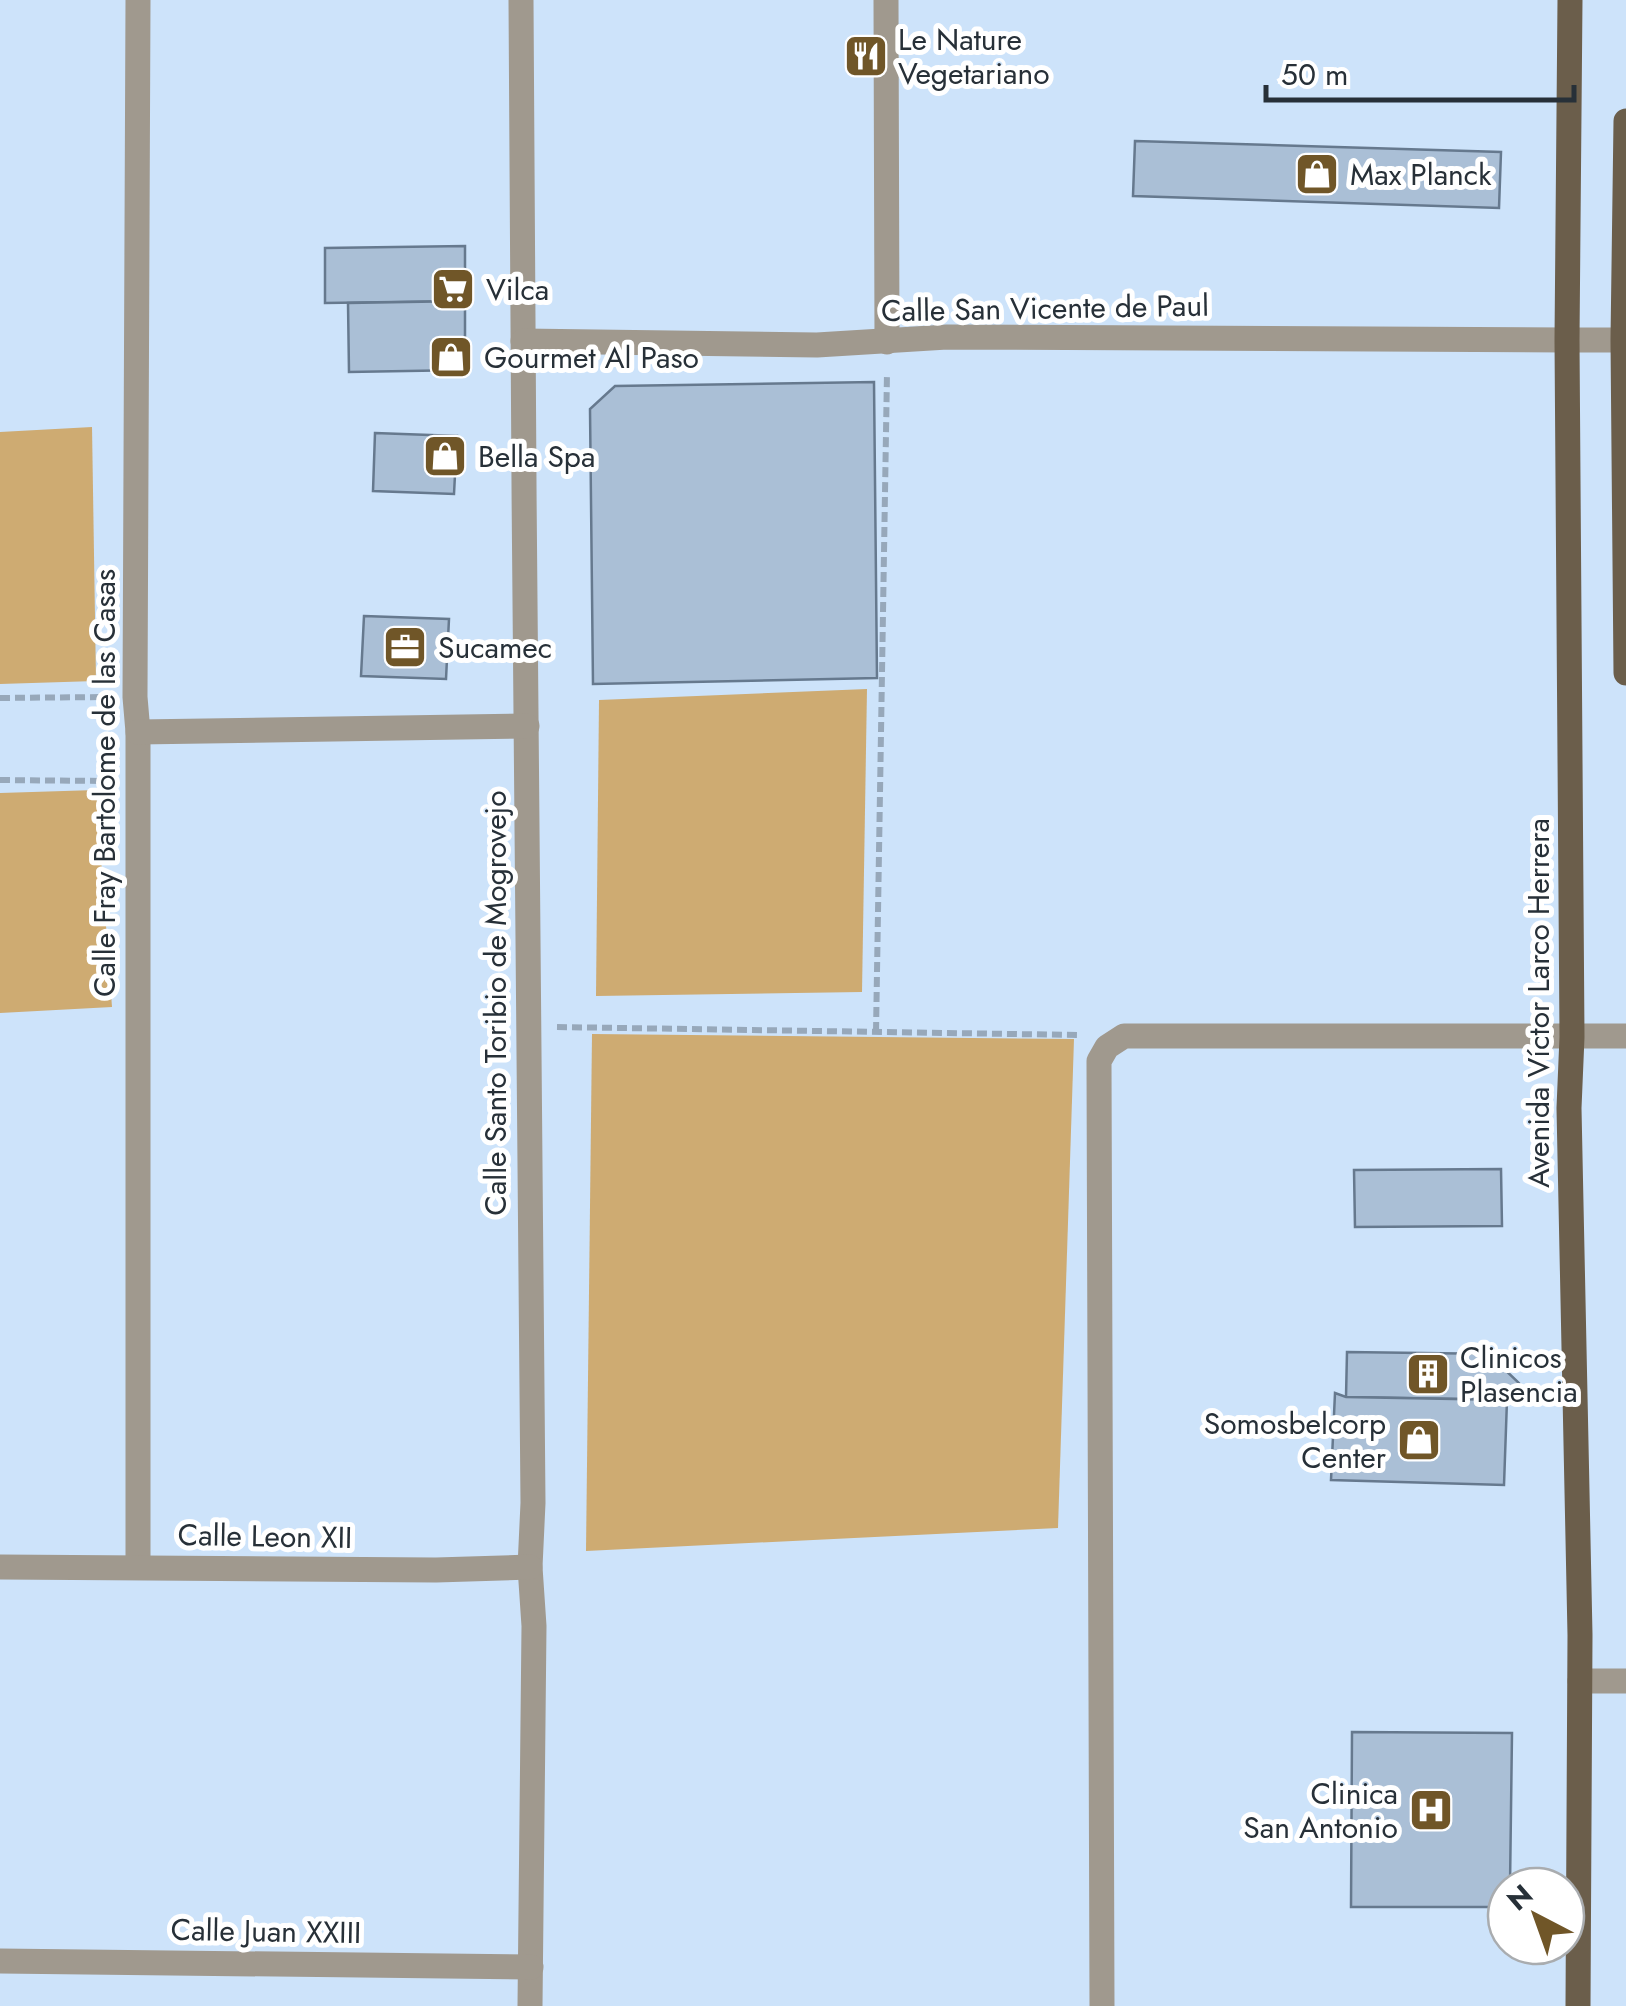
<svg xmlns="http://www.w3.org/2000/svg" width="1626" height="2006" viewBox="0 0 1626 2006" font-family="Jost,sans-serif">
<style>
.green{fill:#ceab72}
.building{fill:#aabfd6;stroke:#66798e;stroke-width:2.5}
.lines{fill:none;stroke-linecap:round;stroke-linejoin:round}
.path{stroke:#97a8ba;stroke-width:6;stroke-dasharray:10 5;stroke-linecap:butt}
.minor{stroke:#a0998e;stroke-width:25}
.tertiary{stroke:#a0998e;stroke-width:25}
.primary{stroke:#6b5e4b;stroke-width:25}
.labels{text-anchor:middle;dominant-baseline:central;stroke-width:10;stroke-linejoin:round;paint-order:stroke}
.poi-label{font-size:30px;fill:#273038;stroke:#fff;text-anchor:start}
.street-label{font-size:30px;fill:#273038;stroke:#fff}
</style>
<rect width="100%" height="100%" fill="#cde3fa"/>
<g class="green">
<polygon points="92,427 96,681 0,684 0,432"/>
<polygon points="867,689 862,992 596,996 599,700"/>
<polygon points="96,790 112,1007 0,1013 0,793"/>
<polygon points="592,1034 1074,1039 1058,1528 586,1551"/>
</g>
<g class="building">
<polygon points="1135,141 1501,152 1499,208 1133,196"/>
<polygon points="465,246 465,301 325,303 325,248"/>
<polygon points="465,301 465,370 349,372 348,303"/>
<polygon points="874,382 877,678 593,684 590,409 615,386"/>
<polygon points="375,433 457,436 454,494 373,491"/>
<polygon points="364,616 449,619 446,679 361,676"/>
<polygon points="1501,1169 1502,1226 1355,1227 1354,1170"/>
<polygon points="1347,1352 1498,1354 1500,1365 1519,1383 1522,1400 1346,1397"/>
<polygon points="1335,1393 1346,1397 1507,1400 1504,1485 1331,1480"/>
<polygon points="1352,1732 1512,1733 1510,1886 1506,1886 1506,1907 1351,1907"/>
</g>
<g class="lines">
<g class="path">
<polyline points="0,698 104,697"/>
<polyline points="0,780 106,781"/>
<polyline points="557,1027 1079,1035"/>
<polyline points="876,1032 887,373"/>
</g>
<g class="minor">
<polyline points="138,0 135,697 138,732 138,1567"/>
<path d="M521,0c4,501 4,1002 12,1503l-3,64 4,59 -4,380"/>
<polyline points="886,0 887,342"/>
<polyline points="523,341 817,345 947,337 1567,340"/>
<polyline points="138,732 527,726"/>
<polyline points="0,1567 436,1570 530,1567"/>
<polyline points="1580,1681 1626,1681"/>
<polyline points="0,1961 531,1967"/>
<polyline points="1102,2006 1099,1061 1107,1047 1124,1036 1626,1036"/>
</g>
<polyline class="tertiary" points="1567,340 1626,340"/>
<g class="primary">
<polyline points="1570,0 1567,340 1572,1037 1569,1108 1580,1635 1578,2006"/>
<polyline points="1626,121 1623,340 1626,673"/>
</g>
</g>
<defs>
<g id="restaurant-square" transform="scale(2.25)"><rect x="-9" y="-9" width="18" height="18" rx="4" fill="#705628" stroke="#fff"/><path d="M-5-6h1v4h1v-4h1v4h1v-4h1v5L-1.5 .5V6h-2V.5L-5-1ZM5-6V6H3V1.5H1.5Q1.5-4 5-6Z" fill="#fff"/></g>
<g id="shop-square" transform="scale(2.25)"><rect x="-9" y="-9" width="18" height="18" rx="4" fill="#705628" stroke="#fff"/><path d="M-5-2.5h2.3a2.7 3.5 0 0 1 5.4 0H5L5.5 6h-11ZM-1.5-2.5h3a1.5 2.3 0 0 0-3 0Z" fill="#fff"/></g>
<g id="supermarket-square" transform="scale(2.25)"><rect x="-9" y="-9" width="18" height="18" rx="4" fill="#705628" stroke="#fff"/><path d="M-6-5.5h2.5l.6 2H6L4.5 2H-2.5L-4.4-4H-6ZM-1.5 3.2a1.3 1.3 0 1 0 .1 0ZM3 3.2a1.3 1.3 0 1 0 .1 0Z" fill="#fff"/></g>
<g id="office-square" transform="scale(2.25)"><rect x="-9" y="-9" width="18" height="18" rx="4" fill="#705628" stroke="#fff"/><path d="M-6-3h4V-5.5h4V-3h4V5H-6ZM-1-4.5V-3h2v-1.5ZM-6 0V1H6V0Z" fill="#fff"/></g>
<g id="building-square" transform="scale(2.25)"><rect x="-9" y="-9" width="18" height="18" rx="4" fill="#705628" stroke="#fff"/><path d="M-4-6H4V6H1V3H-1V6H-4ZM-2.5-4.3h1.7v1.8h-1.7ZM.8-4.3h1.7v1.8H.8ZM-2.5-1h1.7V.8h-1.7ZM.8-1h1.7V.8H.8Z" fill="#fff"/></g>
<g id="hospital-square" transform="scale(2.25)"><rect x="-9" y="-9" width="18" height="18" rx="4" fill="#705628" stroke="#fff"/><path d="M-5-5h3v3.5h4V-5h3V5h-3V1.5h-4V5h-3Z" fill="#fff"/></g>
</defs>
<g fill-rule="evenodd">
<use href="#restaurant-square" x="866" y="56"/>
<use href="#shop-square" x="1317" y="174"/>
<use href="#supermarket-square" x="453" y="289"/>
<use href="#shop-square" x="451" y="357"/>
<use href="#shop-square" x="445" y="456"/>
<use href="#office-square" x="405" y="647"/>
<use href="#building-square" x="1428" y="1374"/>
<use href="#shop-square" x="1419" y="1440"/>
<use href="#hospital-square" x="1431" y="1810"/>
</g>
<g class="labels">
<g class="poi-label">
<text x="898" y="39">Le Nature<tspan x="898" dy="34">Vegetariano</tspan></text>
<text x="1350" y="174">Max Planck</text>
<text x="486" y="289">Vilca</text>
<text x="484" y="357">Gourmet Al Paso</text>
<text x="478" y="456">Bella Spa</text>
<text x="438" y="647">Sucamec</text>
<text x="1460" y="1357">Clinicos<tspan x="1460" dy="34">Plasencia</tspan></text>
<text x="1386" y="1423" text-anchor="end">Somosbelcorp<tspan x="1386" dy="34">Center</tspan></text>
<text x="1398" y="1793" text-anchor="end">Clinica<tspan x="1398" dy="34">San Antonio</tspan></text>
</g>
<g class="street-label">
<text transform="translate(1045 308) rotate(-1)">Calle San Vicente de Paul</text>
<text transform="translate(104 783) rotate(-90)">Calle Fray Bartolome de las Casas</text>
<text transform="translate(495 1003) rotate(-90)">Calle Santo Toribio de Mogrovejo</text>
<text transform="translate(1538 1003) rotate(-90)">Avenida Víctor Larco Herrera</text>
<text transform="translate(265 1536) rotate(1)">Calle Leon XII</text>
<text transform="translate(266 1931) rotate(1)">Calle Juan XXIII</text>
</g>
</g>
<g transform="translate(1536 1916) rotate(319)"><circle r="48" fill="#ffffff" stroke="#a9acaf" stroke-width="2.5"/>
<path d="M0-8L18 38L0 25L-18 38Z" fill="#705628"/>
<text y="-15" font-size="28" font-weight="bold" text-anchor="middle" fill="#273038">N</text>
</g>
<path d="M1266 85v15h308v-15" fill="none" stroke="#273038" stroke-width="5"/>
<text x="1281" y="85" font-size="30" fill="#273038" stroke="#ffffff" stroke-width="8" paint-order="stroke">50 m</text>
</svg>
